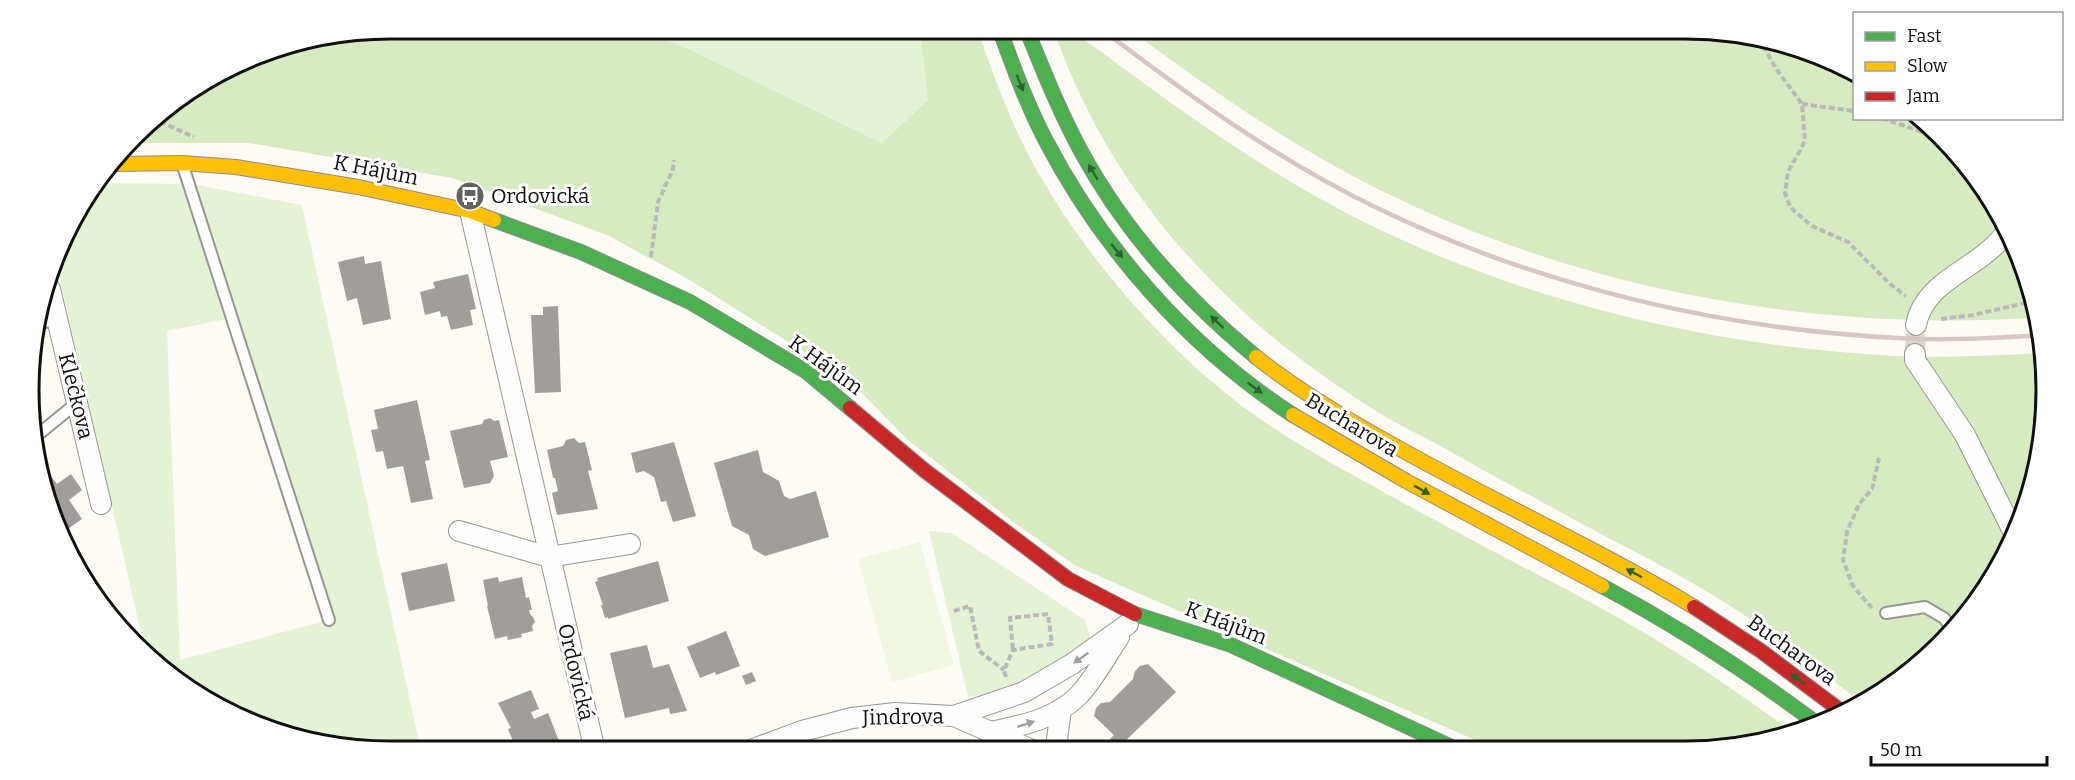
<svg xmlns="http://www.w3.org/2000/svg" width="2075" height="780" viewBox="0 0 2075 780" font-family="Bitter,serif">
<style>
.green{fill:#e6f2d5;fill-rule:evenodd}
.forest{fill:#d7eac2}
.pitch{fill:#f0f6df}
.building{fill:#a09e9a}
.lines{fill:none;stroke-linecap:round;stroke-linejoin:round}
.street-tunnel{stroke:#d9d8d3;stroke-width:20;stroke-dasharray:20 10;stroke-linecap:butt}
.lane-casing{stroke:#969693;stroke-width:14}
.street-casing{stroke:#969693;stroke-width:22}
.fast-casing{stroke:#8d8c8a;stroke-width:16}
.slow-casing{stroke:#8d8c8a;stroke-width:16}
.jam-casing{stroke:#8d8c8a;stroke-width:16}
.path{stroke:#b9b9b8;stroke-width:4;stroke-dasharray:6 3;stroke-linecap:butt}
.lane{stroke:#fffefe;stroke-width:10}
.street{stroke:#fffefe;stroke-width:20}
.fast{stroke:#4caf50;stroke-width:14}
.slow{stroke:#ffc107;stroke-width:14}
.jam{stroke:#c62828;stroke-width:14}
.rail{stroke:#d8c5c5;stroke-width:4.5}
.oneway{fill:#2e6030}
.oneway2{fill:#9f9f9f}
.labels{text-anchor:middle;dominant-baseline:central;stroke-width:6;stroke-linejoin:round;paint-order:stroke}
.street-label{font-size:21px;fill:#101010;stroke:#fff}
.poi-label{font-size:21px;fill:#101010;stroke:#fff;text-anchor:start}
.rim{fill:none;stroke:#101010;stroke-width:3}
</style>
<rect width="100%" height="100%" fill="#fcfbf5"/>
<g class="green">
<polygon points="625,29 920,29 928,100 882,143 678,44"/>
<path d="M99,183l93,1 110,21 119,546h-31l-94,-12 -126,-62 -25,-27 -88,-383 20,-57zM232,318l96,302 -148,40 -13,-329z"/>
<polygon points="929,531 952,533 1085,620 1089,632 1089,645 1013,691 968,697"/>
</g>
<g class="forest">
<path d="M390,28l235,1 53,15 204,99 46,-43 -8,-71h57c14,38 27,76 45,113 45,92 126,189 206,253 43,35 93,62 141,89 68,38 137,74 206,110 76,40 147,86 216,137l-58,17 -237,1 -420,-183 -60,-42 -108,-84 -51,-52 -51,-35 -118,-74 -81,-44 -155,-57 -203,-35h-118l21,-25 121,-70z"/>
<path d="M1685,28l94,13 75,37v40l65,1 79,91 37,108c-223,13 -450,-27 -651,-126 -91,-45 -175,-103 -255,-163z"/>
<path d="M1056,36h24c92,69 185,137 288,188 164,80 347,123 529,132 49,2 97,-1 146,-3l-9,131 -48,107 -62,71 -62,41c-42,-33 -85,-67 -130,-96 -42,-27 -87,-50 -131,-73 -56,-30 -111,-60 -166,-91 -25,-13 -51,-26 -75,-42 -137,-89 -249,-209 -304,-365z"/>
</g>
<polygon class="pitch" points="920,542 954,665 892,682 858,559"/>
<g class="building">
<polygon points="364,256 365,264 381,261 391,319 363,325 357,298 347,301 338,262"/>
<polygon points="468,274 476,309 470,310 473,325 451,330 447,316 441,317 440,311 425,315 420,292 435,288 433,282"/>
<polygon points="558,306 561,392 535,393 531,315 543,315 543,307"/>
<polygon points="35,376 39,396 33,397 33,377"/>
<polygon points="417,400 430,460 425,461 433,499 411,503 403,466 387,469 383,451 376,452 371,430 378,429 374,410"/>
<polygon points="490,418 494,421 499,420 508,457 490,461 494,476 490,483 464,488 450,431 482,424 484,420"/>
<polygon points="574,438 579,443 585,442 592,470 588,471 598,509 557,515 552,493 558,491 555,478 553,478 547,450 563,446 566,440"/>
<polygon points="674,442 696,516 673,522 666,501 661,502 654,477 644,471 636,473 631,453"/>
<polygon points="758,450 763,472 779,481 784,496 790,499 816,491 829,537 765,556 753,549 749,535 732,526 714,463"/>
<polygon points="43,466 57,484 71,474 82,490 69,500 82,519 65,531 39,469"/>
<polygon points="658,561 669,601 608,619 608,617 605,618 601,605 603,605 595,582 598,581 597,578"/>
<polygon points="447,563 455,601 409,611 401,573"/>
<polygon points="498,577 499,582 522,577 526,598 529,597 532,610 529,610 530,614 533,617 535,622 532,626 533,631 521,634 522,637 508,640 507,636 495,639 487,606 488,606 483,580"/>
<polygon points="726,631 740,666 716,675 715,672 700,678 687,647"/>
<polygon points="647,645 653,668 669,664 687,711 670,714 669,708 625,718 610,653"/>
<polygon points="1148,664 1176,692 1118,748 1110,739 1114,735 1094,716 1096,708 1101,703 1110,702 1133,679 1135,671 1140,666"/>
<polygon points="752,672 756,681 746,685 742,676"/>
<polygon points="531,690 539,709 531,712 534,719 548,713 563,751 517,751 508,729 511,728 498,703"/>
<polygon points="484,743 488,751 464,751"/>
</g>
<g class="lines">
<polyline class="street-tunnel" points="1915,354 1916,325"/>
<g class="lane-casing">
<g id="lane">
<polyline points="183,166 329,620"/>
<polyline points="38,324 57,319"/>
<polyline points="35,437 78,402"/>
<polyline points="1886,613 1925,607 1944,618 1952,629"/>
</g>
</g>
<g class="street-casing">
<g id="street">
<polyline points="470,211 595,751"/>
<polyline points="50,289 101,504"/>
<path d="M1916,325c7,-40 51,-53 77,-78 5,-4 9,-10 13,-14"/>
<polyline points="1915,354 1915,360 1965,435 2013,531"/>
<polyline points="459,531 549,557 630,544"/>
<polyline points="954,716 1024,692 1072,664 1128,624"/>
<path d="M990,732c31,-6 66,-13 89,-37 15,-16 28,-40 40,-58"/>
<polyline points="1060,750 1057,739 1061,709"/>
<polyline points="748,751 802,731 852,718 895,713 954,716 1032,750"/>
</g>
</g>
<g class="fast-casing">
<g id="fast">
<path d="M999,28c14,38 28,77 47,113 57,109 144,207 247,274"/>
<path d="M1026,28c17,42 34,85 56,125 43,79 105,147 174,204"/>
<polyline points="494,220 581,252 690,302 807,372 850,408"/>
<path d="M1602,586c75,40 146,86 214,137"/>
<polyline points="1135,614 1231,645 1456,749"/>
</g>
</g>
<g class="slow-casing">
<g id="slow">
<polyline points="114,164 182,163 236,167 358,187 470,211 494,220"/>
<path d="M1256,357c43,34 90,62 137,88 99,56 204,103 301,162"/>
<polyline points="1293,415 1406,481 1602,586"/>
</g>
</g>
<g class="jam-casing">
<g id="jam">
<polyline points="850,408 924,470 1068,579 1135,614"/>
<polyline points="1694,607 1761,651 1845,714"/>
</g>
</g>
<g class="path">
<polyline points="1759,38 1775,67 1802,104 1805,141 1788,172 1785,193 1790,207 1812,226 1848,242 1890,284 1906,296"/>
<polyline points="1802,104 1854,111"/>
<polyline points="152,118 194,137"/>
<polyline points="1882,118 1933,136"/>
<polyline points="651,257 658,202 673,169 674,160"/>
<polyline points="1941,319 1973,315 2030,302"/>
<polyline points="1872,608 1853,586 1843,560 1847,532 1859,504 1872,489 1879,458"/>
<polyline points="954,611 970,606 979,651 1004,670"/>
<polyline points="1006,677 1004,670 1013,650 1052,644 1048,614 1010,618 1013,650"/>
</g>
<use href="#lane" class="lane"/>
<use href="#street" class="street"/>
<use href="#fast" class="fast"/>
<use href="#slow" class="slow"/>
<use href="#jam" class="jam"/>
<path class="rail" d="M1100,28c88,67 177,132 277,180 162,78 342,121 521,130 48,3 95,0 143,-3"/>
</g>
<defs><path id="oneway-solid" d="M-6-.8H1V-3.2L6.5 0L1 3.2V.8H-6Z" transform="scale(1.5)"/></defs>
<g class="oneway">
<use href="#oneway-solid" transform="translate(1020 83) rotate(68)"/>
<use href="#oneway-solid" transform="translate(1093 172) rotate(-121)"/>
<use href="#oneway-solid" transform="translate(1117 251) rotate(51)"/>
<use href="#oneway-solid" transform="translate(1217 322) rotate(-137)"/>
<use href="#oneway-solid" transform="translate(1255 388) rotate(36)"/>
<use href="#oneway-solid" transform="translate(1422 490) rotate(29)"/>
<use href="#oneway-solid" transform="translate(1634 573) rotate(-152)"/>
<use href="#oneway-solid" transform="translate(1798 679) rotate(-143)"/>
</g>
<g class="oneway2">
<use href="#oneway-solid" transform="translate(1081 658) rotate(145)"/>
<use href="#oneway-solid" transform="translate(1026 724) rotate(-18)"/>
</g>
<defs>
<g id="bus-disc" transform="scale(1.5)"><circle r="9.5" fill="#636260" stroke="#fff"/><path d="M-5-6H5V4H4V6H2V4H-2V6H-4V4H-5ZM-3.5-4V0h7V-4ZM-3.5 1.2v1.5H-2V1.2ZM2 1.2v1.5H3.5V1.2Z" fill="#fff"/></g>
</defs>
<g fill-rule="evenodd">
<use href="#bus-disc" x="470" y="196"/>
</g>
<g class="labels">
<g class="street-label">
<text transform="translate(376 170) rotate(11)">K Hájům</text>
<text transform="translate(826 365) rotate(36)">K Hájům</text>
<text transform="translate(76 396) rotate(76)">Klečkova</text>
<text transform="translate(1352 425) rotate(31)">Bucharova</text>
<text transform="translate(1226 623) rotate(21)">K Hájům</text>
<text transform="translate(1792 650) rotate(36)">Bucharova</text>
<text transform="translate(576 672) rotate(77)">Ordovická</text>
<text transform="translate(903 717) rotate(-1)">Jindrova</text>
</g>
<g class="poi-label">
<text x="491" y="196">Ordovická</text>
</g>
</g>
<path d="M0 0H2075V780H0ZM390 39H1685A351 351 0 0 1 2036 390V390A351 351 0 0 1 1685 741H390A351 351 0 0 1 39 390V390A351 351 0 0 1 390 39Z" fill="#fff" fill-rule="evenodd"/>
<path class="rim" d="M390 39H1685A351 351 0 0 1 2036 390V390A351 351 0 0 1 1685 741H390A351 351 0 0 1 39 390V390A351 351 0 0 1 390 39Z"/>
<rect x="1853" y="12" width="210" height="108" fill="#ffffff" stroke="#9f9f9f" stroke-width="1.5"/>
<rect x="1865" y="32" width="30" height="9" fill="#4caf50" stroke="#9f9f9f" stroke-width="1.5"/>
<text x="1907" y="42" font-size="18" fill="#101010">Fast</text>
<rect x="1865" y="62" width="30" height="9" fill="#ffc107" stroke="#9f9f9f" stroke-width="1.5"/>
<text x="1907" y="72" font-size="18" fill="#101010">Slow</text>
<rect x="1865" y="92" width="30" height="9" fill="#c62828" stroke="#9f9f9f" stroke-width="1.5"/>
<text x="1907" y="102" font-size="18" fill="#101010">Jam</text>
<path d="M1871 756v9h176v-9" fill="none" stroke="#101010" stroke-width="3"/>
<text x="1880" y="756" font-size="18" fill="#101010" stroke="#ffffff" stroke-width="4.5" paint-order="stroke">50 m</text>
</svg>
